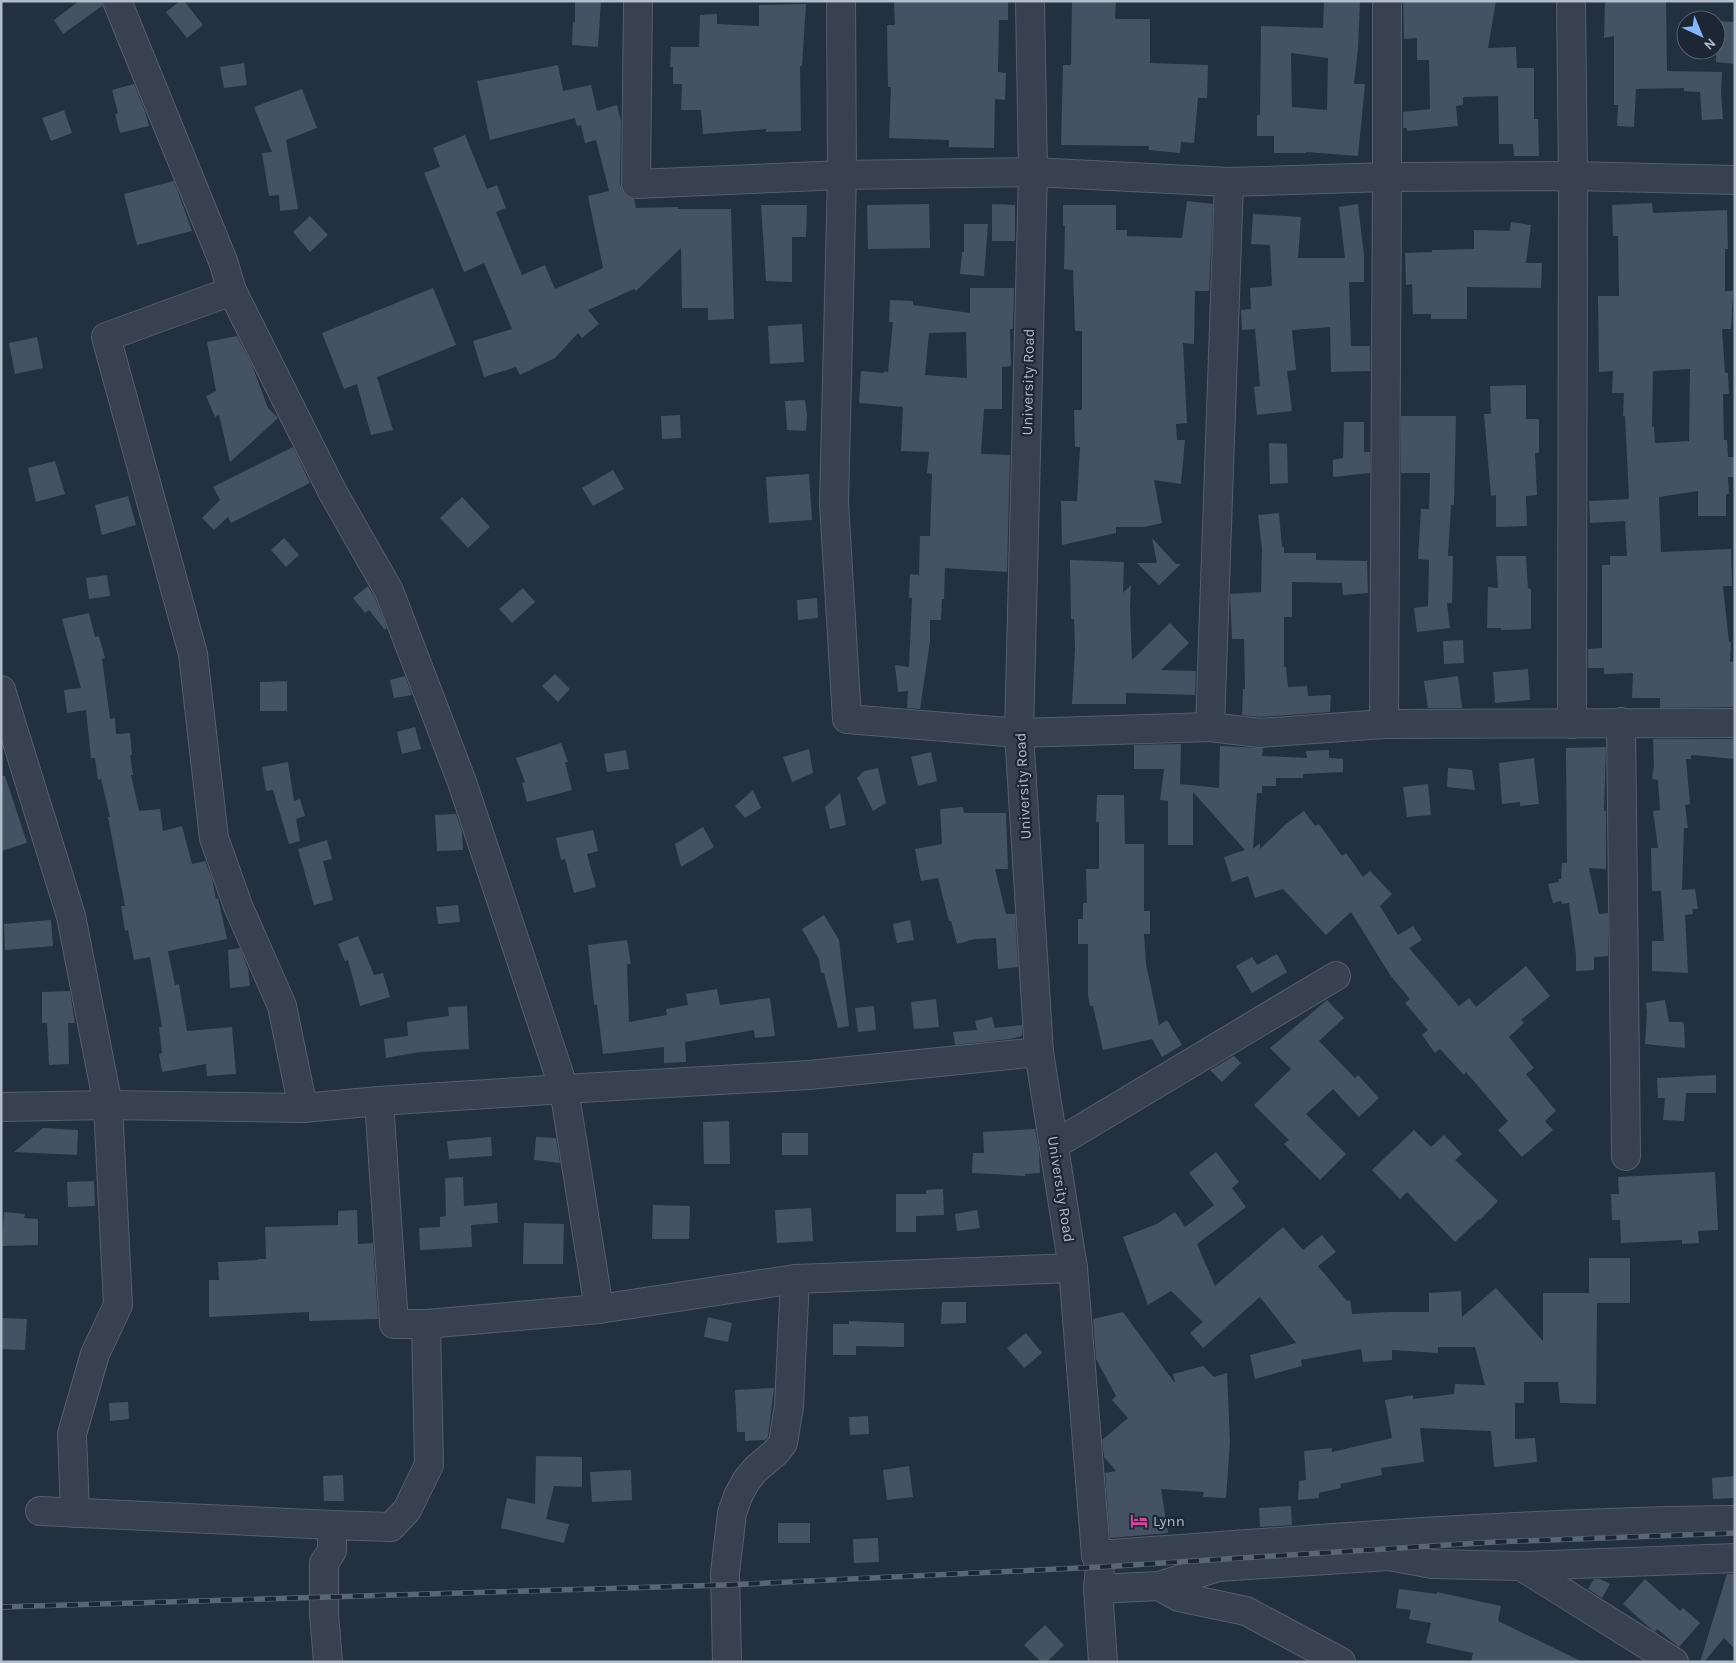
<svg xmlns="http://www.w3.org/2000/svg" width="1736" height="1663" viewBox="0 0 1736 1663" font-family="Karla,sans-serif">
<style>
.building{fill:#445263;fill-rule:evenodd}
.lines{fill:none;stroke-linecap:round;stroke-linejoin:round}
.minor-casing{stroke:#555f6d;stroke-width:30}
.minor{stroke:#37414f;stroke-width:28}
.rail-casing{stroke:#596676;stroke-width:5.5}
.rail{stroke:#1c2634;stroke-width:4;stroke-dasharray:11;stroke-linecap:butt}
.labels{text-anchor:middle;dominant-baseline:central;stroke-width:4.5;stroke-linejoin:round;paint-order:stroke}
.street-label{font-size:15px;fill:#b3bcca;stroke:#1c2634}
.poi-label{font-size:15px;fill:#b3bcca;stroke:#1c2634;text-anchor:start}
</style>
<rect width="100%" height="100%" fill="#23303f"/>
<g class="building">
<polygon points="79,1 102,1 102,6 63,34 54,20"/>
<polygon points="180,1 184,1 203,25 187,38 166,12"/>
<polygon points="575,1 601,1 598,47 572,45 573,22 575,22"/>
<polygon points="894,1 1008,1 1008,20 999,20 998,72 1006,73 1005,100 995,99 994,148 949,147 949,140 889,138 891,87 888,87 887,25 895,25"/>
<polygon points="1072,1 1116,1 1115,19 1150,19 1150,63 1208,65 1207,98 1198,98 1194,143 1181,142 1180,153 1149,150 1149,146 1061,145 1063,65 1071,65"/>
<path d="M1324,1h36l-2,48 -4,35h11l-7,72 -52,-4v1h-32v-17h-17v-21h3l1,-89 62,2zM1291,53l37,5 -1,52 -35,-3z"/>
<polygon points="1403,1 1496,1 1488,48 1516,47 1517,68 1534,68 1534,119 1538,119 1539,156 1514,156 1513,144 1499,144 1498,96 1463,97 1463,105 1456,106 1458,126 1407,131 1407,128 1403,128 1403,112 1430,109 1429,60 1417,60 1417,38 1404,39"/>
<polygon points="1605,1 1666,1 1667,71 1722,72 1721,93 1723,119 1702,120 1700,92 1684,91 1684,88 1636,89 1634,127 1617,126 1618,105 1614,105 1614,36 1604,38"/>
<polygon points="806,4 802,66 800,66 801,131 766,132 766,129 703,134 701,110 681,110 682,84 673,84 673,67 670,67 671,47 699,47 700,15 717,14 717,24 759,26 759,5"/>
<polygon points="1716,21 1735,22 1735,64 1716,62"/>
<polygon points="244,63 247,85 224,88 220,67"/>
<polygon points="558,65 563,91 591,85 597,111 617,105 621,121 620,184 623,192 628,197 634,199 636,208 678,207 678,209 731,209 734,319 708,320 708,308 682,308 681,248 636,291 634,289 588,310 599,324 582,338 578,333 555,358 520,375 516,367 484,377 473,341 512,329 484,263 464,272 424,173 440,167 433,148 465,135 487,189 497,185 506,208 496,212 522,275 545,265 555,289 603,268 588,196 609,191 596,140 585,143 581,125 577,126 575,118 490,140 477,81"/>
<polygon points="134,84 145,111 149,126 120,133 115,114 118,113 112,90"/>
<polygon points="302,89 317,128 286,140 298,209 280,211 279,195 269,196 262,153 272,152 254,107"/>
<polygon points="64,110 72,133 51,141 42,118"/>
<polygon points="174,181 192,231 137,245 124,194"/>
<polygon points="1187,201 1213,204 1209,291 1195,291 1194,344 1183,343 1187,423 1176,424 1177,440 1185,440 1181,484 1154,480 1162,523 1144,527 1116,527 1116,533 1062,545 1061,501 1077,501 1080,447 1075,447 1074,410 1082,410 1082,331 1075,331 1073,270 1064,269 1065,226 1063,226 1063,205 1116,205 1116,230 1127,230 1127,236 1182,238"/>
<path d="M1652,203l1,10 74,-3 1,39h-3v42h8l-2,38h-9l3,44h3l1,21h-6l1,46h3l1,17h7v20h-7l1,17h-3v22h-28v-25l-39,6 2,55 70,-3 1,37h-9l6,56h2l-1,20 5,-1v46l-75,1v-10h-28l1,-25 -29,1v-6h-16v-19l14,-1v-83h8v-9h17l-2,-35 -35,2 -1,-22 40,-2 -4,-83h-2l1,-23h-12l1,-22 -14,1 -1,-76h21l-1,-60h-5l-1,-31zM1690,369l-1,72 -34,2 -1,-17 -2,1 1,-56z"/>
<polygon points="929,204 930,248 868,249 867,205"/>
<polygon points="992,204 1015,205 1015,241 992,241"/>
<polygon points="1358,204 1364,256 1364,282 1349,282 1351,346 1370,346 1370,371 1331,372 1330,327 1292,330 1296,370 1287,371 1292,411 1257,415 1254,387 1260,386 1255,329 1242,330 1241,310 1251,309 1250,288 1272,286 1270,245 1251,244 1253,214 1301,217 1298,258 1345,258 1339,207"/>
<polygon points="761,205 807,205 806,237 792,237 792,282 766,281"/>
<polygon points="310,216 328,235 310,252 293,232"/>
<polygon points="1511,222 1531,225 1526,263 1542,263 1541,288 1467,287 1467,319 1431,319 1431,314 1413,314 1412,284 1406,285 1405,253 1432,252 1432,250 1474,249 1474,230 1510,231"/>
<polygon points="964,224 988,224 984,276 960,274 962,252 964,252"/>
<polygon points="433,288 456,345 377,377 393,430 371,435 357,384 344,389 322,333"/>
<path d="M970,288h44l-1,41h-3l1,37 -9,1v42h-18l-3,45 29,1 -3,117 -62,-4 -1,31h-2l-1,21h-11v21l-10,68 -13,-1 1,-17 -10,1 -3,-27 14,2 3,-69h-3l1,-24 9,1 1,-39h10l2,-62 -5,-1 2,-21 -28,-1 2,-44 -44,-4 2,-32 23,2v-2l4,1 5,-50h-4l1,-22 23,1v4l57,8zM966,332l1,46 -42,-3 4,-42z"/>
<polygon points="802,324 804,362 770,364 768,326"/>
<polygon points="237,336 252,365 268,408 278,418 230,462 219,415 215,417 206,396 216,391 207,342"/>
<polygon points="37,337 43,368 15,374 9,343"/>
<polygon points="1526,385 1526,419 1539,419 1539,453 1535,453 1537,495 1526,496 1527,526 1496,527 1496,495 1491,496 1484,414 1491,414 1490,386"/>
<polygon points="805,400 807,415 806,431 787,430 785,401"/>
<polygon points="680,415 681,438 662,439 661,416"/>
<polygon points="1401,416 1456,416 1454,505 1451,505 1448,556 1453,556 1452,603 1447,603 1450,628 1417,632 1414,608 1428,606 1429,560 1418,559 1421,509 1429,509 1430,473 1401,473"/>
<polygon points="1344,422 1364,422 1364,452 1370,452 1370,473 1333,477 1333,460 1343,458"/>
<polygon points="1269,443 1287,444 1288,483 1270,484"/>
<polygon points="293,447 310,483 231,523 228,517 214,530 202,518 220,500 213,487"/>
<polygon points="55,461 65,494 36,502 28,468"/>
<polygon points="613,470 624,489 593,506 582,488"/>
<polygon points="809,474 812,520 769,523 766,477"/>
<polygon points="128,496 136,525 102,535 95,505"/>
<polygon points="462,497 490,527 468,548 440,518"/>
<polygon points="1279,513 1282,547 1284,547 1284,553 1316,553 1316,560 1367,561 1368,593 1343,595 1342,583 1292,582 1292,617 1284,617 1284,667 1286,667 1288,687 1307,686 1308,696 1331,695 1330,712 1260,717 1242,715 1243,689 1245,689 1244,639 1232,639 1230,594 1261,592 1262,549 1258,515"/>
<polygon points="284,538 299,555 286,567 271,550"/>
<polygon points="1152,538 1176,564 1181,564 1159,585 1137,563 1157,563"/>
<polygon points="1496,556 1526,556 1528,588 1531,589 1531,629 1501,630 1501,628 1487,628 1488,587 1498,588"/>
<polygon points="1070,560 1124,562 1123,593 1131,585 1130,609 1132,660 1170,623 1189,643 1161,670 1196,671 1195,695 1126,693 1126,704 1072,704 1075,649 1074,619 1071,619"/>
<polygon points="107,575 110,596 89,599 86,578"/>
<polygon points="368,586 375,598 387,628 385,630 369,610 365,613 353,598"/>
<polygon points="523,588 535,602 512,623 499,609"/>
<polygon points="817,598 818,618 798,620 797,600"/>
<polygon points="89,613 95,637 99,636 105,658 102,659 110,719 115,718 116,734 130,733 132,755 130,755 133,775 131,775 139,811 160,809 163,831 182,826 192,864 205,861 212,878 216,899 218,898 227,939 168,951 175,985 179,984 187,1031 232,1027 236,1074 207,1076 206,1064 162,1072 159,1054 162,1053 159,1027 162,1027 150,957 134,960 128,930 125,931 121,906 125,906 108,817 110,817 101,779 98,780 95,758 91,758 86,710 67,713 64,690 81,688 62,619"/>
<polygon points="1463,640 1464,663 1444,664 1443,641"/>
<polygon points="1528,669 1530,700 1495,703 1493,672"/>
<polygon points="555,674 570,689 558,702 542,686"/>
<polygon points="405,676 412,695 394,698 390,680"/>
<polygon points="1458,676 1462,708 1428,708 1424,681"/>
<polygon points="287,681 287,711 260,711 260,682"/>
<polygon points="415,727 421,749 402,754 397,732"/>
<polygon points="1653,739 1735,739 1735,759 1691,755 1691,759 1686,759 1690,804 1685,805 1688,828 1684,828 1682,890 1695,889 1698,909 1692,909 1693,914 1685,915 1688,973 1652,971 1652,941 1664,941 1661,891 1652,891 1651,848 1658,848 1653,811 1660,810 1658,780 1652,779 1654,765"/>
<polygon points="561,743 568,762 565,762 572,790 527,802 522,783 525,782 516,758"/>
<polygon points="1181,744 1180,784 1219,788 1220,746 1263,748 1262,756 1307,758 1306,751 1329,750 1329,758 1343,759 1343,772 1303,774 1303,778 1276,778 1276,786 1262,786 1262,793 1257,793 1253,849 1260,843 1260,849 1286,824 1304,811 1315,826 1319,824 1342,856 1346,853 1363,877 1370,871 1392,894 1380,906 1398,935 1413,926 1422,940 1409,948 1459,1006 1469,998 1476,1007 1526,966 1550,996 1521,1020 1524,1023 1509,1037 1534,1068 1526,1074 1556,1111 1545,1121 1553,1130 1522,1157 1498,1130 1508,1121 1466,1072 1464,1075 1440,1049 1435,1053 1422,1035 1428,1030 1405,1003 1410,999 1390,975 1351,912 1326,935 1283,889 1255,898 1248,876 1232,882 1224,857 1245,850 1193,792 1193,845 1168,845 1168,801 1160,800 1164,769 1134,769 1134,745"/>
<polygon points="1606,747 1604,811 1606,811 1606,869 1589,868 1599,914 1608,913 1608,956 1594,957 1594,970 1576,971 1576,955 1569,903 1562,904 1561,901 1553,903 1548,884 1559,882 1558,879 1561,879 1562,863 1567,863 1566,748"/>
<polygon points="809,749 813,773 792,782 783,757"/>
<polygon points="626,750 629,769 607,772 604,754"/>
<polygon points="931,752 937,781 918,786 911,757"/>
<polygon points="1534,758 1539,804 1520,806 1520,802 1502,804 1499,763"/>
<polygon points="288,762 294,801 300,799 305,816 296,819 300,841 289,844 273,790 266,791 262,767"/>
<polygon points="878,768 886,803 873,811 857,778 864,771"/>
<polygon points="1448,768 1472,770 1475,790 1447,787"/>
<polygon points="1,776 5,776 27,843 1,851"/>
<polygon points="1428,784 1431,815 1407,817 1403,787"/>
<polygon points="753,790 761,808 745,818 735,806"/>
<polygon points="840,793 846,825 830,829 825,807"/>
<polygon points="1097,795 1124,795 1125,844 1144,844 1144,911 1150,911 1150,934 1144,934 1146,964 1159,1025 1167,1020 1182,1045 1162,1057 1152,1039 1103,1050 1093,1006 1090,1006 1088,995 1088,944 1078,944 1078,919 1083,919 1083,903 1087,903 1086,869 1099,869 1099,822 1096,822"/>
<polygon points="963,807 964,813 1006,813 1008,869 995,869 1006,914 1015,914 1018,967 998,969 996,938 975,939 957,944 951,921 949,921 938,878 921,881 915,849 942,844 940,809"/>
<polygon points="456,814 462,831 463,850 437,851 435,815"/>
<polygon points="703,827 714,847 681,867 675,844"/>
<polygon points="593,830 598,851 587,854 596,887 574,893 565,859 561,860 556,838"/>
<polygon points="327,840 332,859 323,861 333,900 314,905 298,849"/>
<polygon points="458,905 460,922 438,924 436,907"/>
<polygon points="824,915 839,940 849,1026 838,1028 824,973 821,973 819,959 802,929"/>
<polygon points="51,920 53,946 5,950 4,924"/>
<polygon points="910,920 914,940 897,943 893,924"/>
<polygon points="358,936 374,975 383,973 390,997 360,1006 348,960 345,961 338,944"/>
<polygon points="627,940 631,964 627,964 629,1022 667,1015 666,1009 688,1005 686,994 717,989 720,1005 770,998 775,1036 755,1038 754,1030 685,1042 686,1062 664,1063 664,1047 603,1054 597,1005 594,1005 588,945"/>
<polygon points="240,948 248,969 250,986 230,988 228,950"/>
<polygon points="1277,954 1287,972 1252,993 1236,966 1252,957 1257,965"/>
<polygon points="70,991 75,1023 68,1023 69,1064 49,1065 47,1023 42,1023 42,992"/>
<polygon points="936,999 939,1027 914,1029 911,1002"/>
<polygon points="1327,1000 1344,1018 1319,1041 1355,1078 1358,1075 1379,1098 1359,1117 1333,1089 1306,1114 1346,1154 1320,1180 1284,1144 1289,1140 1254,1105 1291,1069 1270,1048"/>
<polygon points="1665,1000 1669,1022 1682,1022 1684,1024 1685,1048 1645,1044 1647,1012 1646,1003"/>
<polygon points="467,1006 469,1049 420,1052 386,1058 384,1039 408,1036 407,1022 449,1016 448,1007"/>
<polygon points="874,1006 876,1030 858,1032 855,1008"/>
<polygon points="992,1017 995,1028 1022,1025 1022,1036 1010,1039 955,1045 953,1032 977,1030 975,1021"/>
<polygon points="1234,1056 1241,1063 1222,1082 1210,1070"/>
<polygon points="1716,1075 1716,1093 1686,1093 1684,1121 1663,1120 1665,1098 1658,1098 1657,1078"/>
<polygon points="729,1121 730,1164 704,1164 703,1122"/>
<polygon points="43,1128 78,1130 77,1155 14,1152"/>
<polygon points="1035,1129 1039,1150 1040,1173 1025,1174 1025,1176 972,1173 973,1153 984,1153 983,1132"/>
<polygon points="1414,1130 1431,1147 1444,1135 1462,1154 1455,1160 1498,1201 1480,1220 1479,1219 1455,1242 1407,1192 1400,1199 1372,1170"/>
<rect x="782" y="1133" width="26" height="22"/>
<polygon points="491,1137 492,1156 449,1159 447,1141"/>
<polygon points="536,1137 556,1138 560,1163 534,1160"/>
<polygon points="1216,1152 1239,1182 1232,1188 1246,1207 1197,1244 1215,1286 1283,1227 1303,1250 1322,1235 1336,1252 1318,1266 1347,1301 1350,1300 1352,1314 1389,1312 1429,1312 1429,1293 1461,1291 1462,1317 1496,1288 1543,1341 1543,1293 1589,1293 1589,1258 1630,1258 1630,1303 1597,1303 1596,1404 1560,1403 1558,1382 1524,1382 1524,1403 1515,1403 1515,1439 1535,1438 1537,1462 1494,1467 1491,1431 1420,1428 1424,1462 1381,1468 1382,1475 1340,1484 1341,1488 1319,1493 1319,1498 1298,1500 1299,1481 1306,1480 1304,1451 1332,1448 1332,1452 1392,1438 1385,1400 1413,1395 1413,1399 1454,1394 1455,1384 1485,1385 1475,1347 1438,1347 1438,1353 1392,1350 1392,1360 1363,1362 1361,1349 1301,1360 1302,1366 1255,1379 1250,1355 1296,1343 1260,1297 1203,1348 1190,1333 1203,1322 1171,1291 1148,1305 1123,1237 1157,1224 1175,1212 1185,1227 1214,1205 1189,1173"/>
<polygon points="1715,1172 1718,1230 1698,1231 1699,1243 1682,1244 1682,1240 1621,1243 1620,1220 1612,1220 1611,1194 1619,1194 1618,1177"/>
<polygon points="463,1177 464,1206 497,1203 498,1223 471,1225 472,1247 420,1250 419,1228 440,1227 440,1217 446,1216 445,1178"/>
<polygon points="94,1181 95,1206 68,1207 67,1182"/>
<polygon points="943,1189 944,1215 916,1216 916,1232 896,1232 896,1194 926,1194 926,1190"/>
<polygon points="653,1205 690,1206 689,1239 652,1239"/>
<polygon points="811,1208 813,1241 777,1243 775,1210"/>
<polygon points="357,1210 358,1244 373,1243 378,1319 309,1321 309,1312 209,1317 209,1280 219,1280 218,1262 258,1260 258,1259 266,1259 265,1227 338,1225 338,1211"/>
<polygon points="977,1210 980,1228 957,1231 955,1214"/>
<polygon points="4,1212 25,1214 24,1218 38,1219 38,1245 2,1246"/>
<polygon points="524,1223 564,1224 563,1264 523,1264"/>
<polygon points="942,1302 966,1302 966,1323 941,1324"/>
<polygon points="1123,1312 1174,1382 1175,1382 1173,1374 1203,1366 1214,1377 1227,1373 1230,1442 1226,1498 1203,1497 1204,1492 1161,1489 1168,1533 1110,1538 1105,1473 1116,1471 1104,1457 1102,1440 1128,1418 1112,1400 1116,1396 1096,1359 1093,1319"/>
<polygon points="708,1317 732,1323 728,1342 704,1337"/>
<polygon points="1,1318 27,1319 25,1350 1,1349"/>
<polygon points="849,1321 904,1323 904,1347 856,1346 856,1355 833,1355 833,1324 849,1324"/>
<polygon points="1026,1333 1042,1353 1024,1368 1007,1348"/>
<polygon points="774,1388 768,1437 765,1440 745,1441 745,1432 737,1432 735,1390"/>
<polygon points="128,1402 129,1419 110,1421 109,1403"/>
<polygon points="868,1416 869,1434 850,1435 849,1417"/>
<polygon points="536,1456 582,1457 582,1487 554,1486 546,1519 569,1524 564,1543 501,1528 507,1498 535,1504"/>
<polygon points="909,1466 913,1497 887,1500 883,1470"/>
<polygon points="631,1470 632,1500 592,1502 590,1472"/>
<polygon points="343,1475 344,1501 324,1501 323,1476"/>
<polygon points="1735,1476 1735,1498 1713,1499 1712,1478"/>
<polygon points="1291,1506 1292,1525 1260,1527 1259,1508"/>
<rect x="778" y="1523" width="32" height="20"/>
<polygon points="878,1538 879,1562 854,1563 853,1539"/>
<polygon points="1727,1574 1735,1574 1735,1649 1724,1638 1704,1662 1700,1662"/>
<polygon points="1594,1579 1600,1579 1610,1584 1602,1598 1588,1589"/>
<polygon points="1645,1579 1680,1611 1683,1608 1700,1623 1679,1647 1657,1629 1655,1632 1651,1629 1623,1604"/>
<polygon points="1399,1589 1437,1594 1437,1592 1501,1606 1498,1621 1583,1662 1471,1662 1473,1653 1426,1643 1431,1623 1409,1619 1411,1610 1396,1608"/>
<polygon points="1045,1625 1064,1645 1047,1662 1041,1662 1024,1645"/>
</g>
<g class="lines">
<g class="minor-casing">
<g id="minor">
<polyline points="117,1 223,261 232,291 332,491 389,591 462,782 564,1089 599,1309"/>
<polyline points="638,1 636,184 842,175 1033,172 1229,182 1387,177 1573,176 1735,180"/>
<polyline points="841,1 842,175 834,503 847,719 1019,733 1210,727 1260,733 1384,724 1735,723"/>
<polyline points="1030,1 1033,172 1019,733 1039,1052 1073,1268 1096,1555 1100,1567 1098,1589 1103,1662"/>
<polyline points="1571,1 1573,176 1572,724"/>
<polyline points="232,291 106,337 193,654 214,838 238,906 282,1006 303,1108"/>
<polyline points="1,690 71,916 108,1105 118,1305 95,1354 72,1434 75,1513"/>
<polyline points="1621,722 1626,1156"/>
<polyline points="1384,724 1387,177 1387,1"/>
<polyline points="1210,727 1229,182"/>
<polyline points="379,1101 394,1324 426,1324 599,1309 795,1279 1073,1268"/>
<polyline points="1,1107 108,1105 303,1108 379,1101 564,1089 809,1075 1039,1052"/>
<polyline points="1054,1145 1336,976"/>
<polyline points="40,1511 332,1525"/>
<path d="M1096,1555c213,-15 425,-33 639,-35"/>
<polyline points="1521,1566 1735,1558"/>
<polyline points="1159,1586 1179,1597 1246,1611 1341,1662"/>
<polyline points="1098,1589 1159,1586 1218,1567 1388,1556 1432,1564 1521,1566 1674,1662"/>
<polyline points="328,1662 324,1614 324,1563 332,1551 332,1525 391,1527 407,1510 429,1465 426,1324"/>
<polyline points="727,1662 725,1573 732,1513 738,1496 746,1481 756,1469 776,1452 783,1443 789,1406 795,1279"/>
</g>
</g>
<use href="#minor" class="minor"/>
<g class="rail-casing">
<polyline id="rail" points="1,1607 725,1585 1100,1567 1495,1542 1735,1533"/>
</g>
<use href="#rail" class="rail"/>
</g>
<defs>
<g id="hotel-bare" transform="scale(1.35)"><path d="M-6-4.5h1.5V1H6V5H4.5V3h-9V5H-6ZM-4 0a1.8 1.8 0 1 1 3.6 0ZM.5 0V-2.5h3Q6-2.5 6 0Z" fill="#d1479c" stroke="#1c2634" stroke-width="2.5" paint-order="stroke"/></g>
</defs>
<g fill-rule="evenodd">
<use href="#hotel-bare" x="1139" y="1521"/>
</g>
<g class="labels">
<g class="street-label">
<text transform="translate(1028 382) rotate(-89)">University Road</text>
<text transform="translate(1023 786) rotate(-93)">University Road</text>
<text transform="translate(1061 1189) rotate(81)">University Road</text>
</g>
<g class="poi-label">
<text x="1153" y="1521">Lynn</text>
</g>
</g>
<rect width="1736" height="1663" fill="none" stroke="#b3bcca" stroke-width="5"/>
<g transform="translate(1701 35) rotate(136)"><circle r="24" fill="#1c2634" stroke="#586270"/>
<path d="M0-4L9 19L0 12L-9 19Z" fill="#86b6fc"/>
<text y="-8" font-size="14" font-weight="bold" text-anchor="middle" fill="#b3bcca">N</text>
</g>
</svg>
